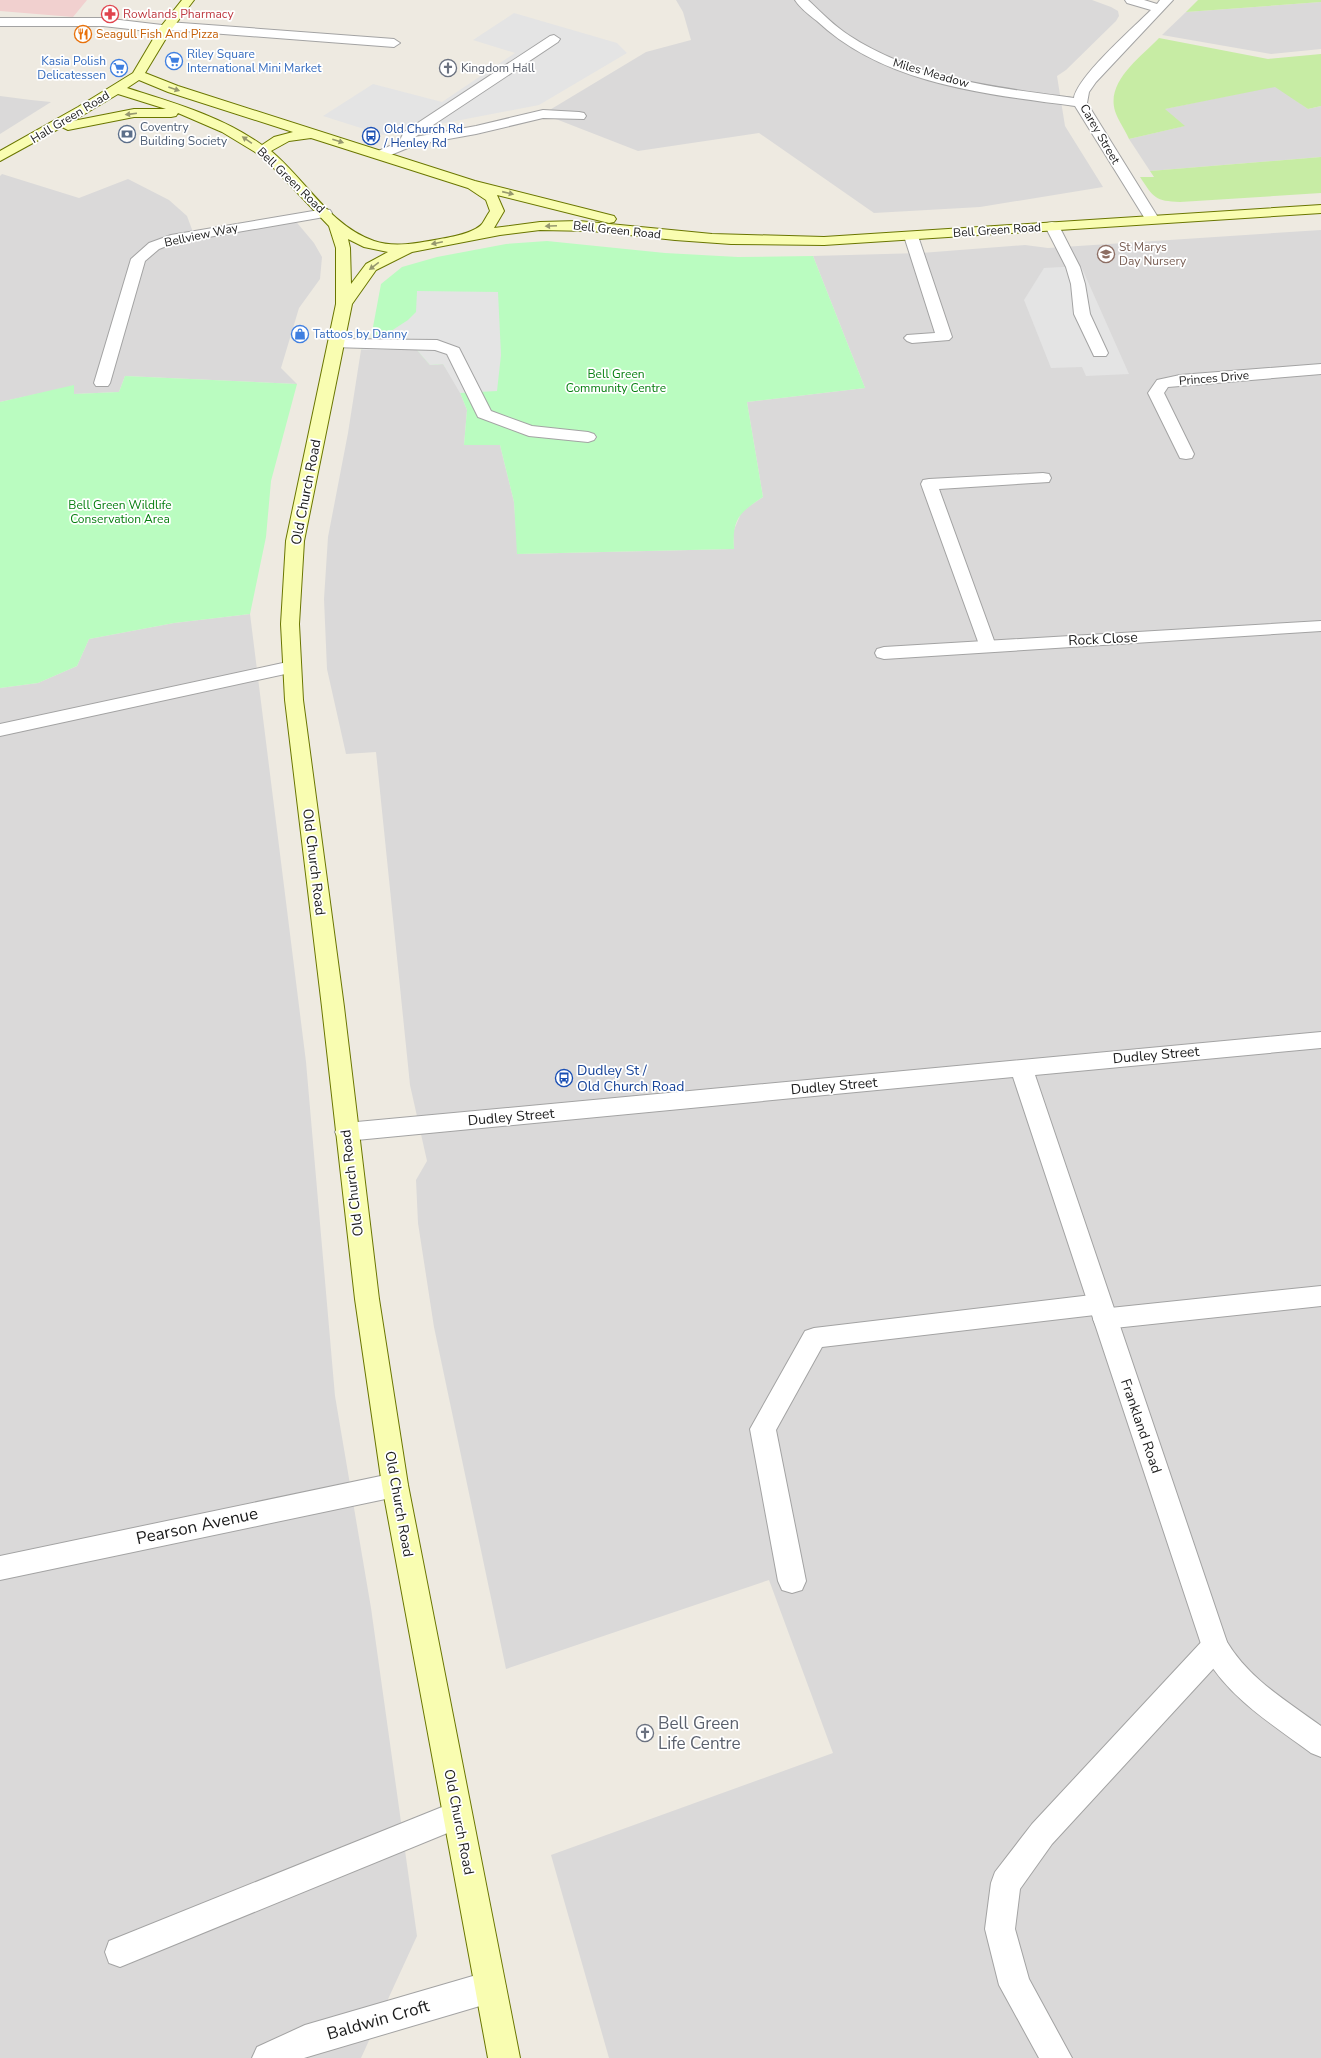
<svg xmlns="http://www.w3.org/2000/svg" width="1321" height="2058" viewBox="0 0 1321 2058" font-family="'Nunito Sans',sans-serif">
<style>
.residential{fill:#dad9d9}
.commercial{fill:#f1d0cf}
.grass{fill:#c7eca4}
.park{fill:#bafcc0}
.parking{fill:#e4e4e4}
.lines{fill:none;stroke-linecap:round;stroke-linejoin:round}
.lane-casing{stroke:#a3a3a3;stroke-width:2}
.street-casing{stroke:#a3a3a3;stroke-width:2}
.secondary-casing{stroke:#6a7600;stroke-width:2}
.lane{fill:#fff;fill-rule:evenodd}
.street{fill:#fff;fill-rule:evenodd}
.secondary{fill:#f9fdb1;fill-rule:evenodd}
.oneway{fill:#96986e}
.labels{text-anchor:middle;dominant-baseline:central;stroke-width:3.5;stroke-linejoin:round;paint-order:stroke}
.far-health-label{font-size:12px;fill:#be3a42;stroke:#fff;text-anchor:start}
.far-food-label{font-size:12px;fill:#c56008;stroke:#fff;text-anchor:start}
.far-shop-label{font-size:12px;fill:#366cbe;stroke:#fff;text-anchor:start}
.far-worship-label{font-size:12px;fill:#5b616d;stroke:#fff;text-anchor:start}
.far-street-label{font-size:12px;fill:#1c1c1c;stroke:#fff}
.far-service-label{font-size:12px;fill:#4e5e75;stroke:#fff;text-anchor:start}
.far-transit-label{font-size:12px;fill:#164399;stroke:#fff;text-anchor:start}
.far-education-label{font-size:12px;fill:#785e54;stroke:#fff;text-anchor:start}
.far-park-label{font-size:12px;fill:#067f10;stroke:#fff}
.street-label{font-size:14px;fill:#1c1c1c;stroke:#fff}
.transit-label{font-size:14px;fill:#164399;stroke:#fff;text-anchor:start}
.near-street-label{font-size:17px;fill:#1c1c1c;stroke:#fff}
.near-worship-label{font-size:17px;fill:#5b616d;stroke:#fff;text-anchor:start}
</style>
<rect width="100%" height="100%" fill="#eeeae1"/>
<g class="residential">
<polygon points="676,0 1092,0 1111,7 1118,11 1119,16 1116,21 1066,70 1057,76 1065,126 1103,187 980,207 874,213 759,133 638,151 543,114 646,52 691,40 683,12"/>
<polygon points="1321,2 1321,49 1271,54 1162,35 1186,12"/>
<polygon points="1276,86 1308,109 1321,106 1321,157 1150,171 1129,139 1184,126 1164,109"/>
<polygon points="0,96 31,100 51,102 0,134"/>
<polygon points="2,174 79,198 128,179 169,200 187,216 194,235 293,218 314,243 322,257 320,279 299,308 281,368 297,384 125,376 119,392 74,394 74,386 0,402 0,176"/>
<polygon points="1321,230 1321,2058 609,2058 551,1855 833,1753 769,1580 506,1669 434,1327 418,1223 416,1180 427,1161 410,1085 376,752 346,754 327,669 324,599 328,537 348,433 361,350 417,350 430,365 443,364 457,385 467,410 464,445 500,445 514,502 518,554 734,549 733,532 742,511 763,497 747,402 865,388 813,256 921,253 1025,245 1048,248"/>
<polygon points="250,614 306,1062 335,1396 371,1608 417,1936 361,2058 0,2058 0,688 38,683 77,666 89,639 174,623"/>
</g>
<polygon class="commercial" points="0,0 87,0 73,17 0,11"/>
<g class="grass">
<polygon points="1198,0 1321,0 1321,2 1186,12"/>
<path d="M1159,38l109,21 53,-5v52l-13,3 -33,-22 -110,22 20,17 -56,13c-4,-9 -11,-19 -14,-28 -9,-30 26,-54 44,-73z"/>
<path d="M1321,157v36l-141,9c-25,-1 -26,-4 -40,-25h14l-4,-6z"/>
</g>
<g class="park">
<path d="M547,241l118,12 73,4 75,-1 52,132 -118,14 16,95c-24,16 -31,22 -29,52l-217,5 -3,-52 -14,-57h-36l3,-35 -10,-25 -14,-21 -13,1 -13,-15h-56l9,-7 11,-59 21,-17 35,-10 69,-13z"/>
<polygon points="125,376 297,384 271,481 266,537 250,614 174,623 89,639 77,666 38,683 0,688 0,402 74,385 74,394 119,392"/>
</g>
<g class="parking">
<polygon points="514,13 617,43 627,53 539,105 383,135 323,116 373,84 442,102 515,53 473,40"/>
<polygon points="1081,266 1129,374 1086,376 1082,367 1051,368 1024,300 1044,268"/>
<polygon points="417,291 498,292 501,355 497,391 460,393 443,364 430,365 417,350 361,350 370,344 372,336 388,333 408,320 416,312"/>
</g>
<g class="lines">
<g class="lane-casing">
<g id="lane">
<polygon points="0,18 103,18 162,25 168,22 394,39 400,43 394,47 171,30 165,33 103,26 0,26"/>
<polygon points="554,35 560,39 558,42 415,137 476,126 543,110 579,112 584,113 586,116 584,119 543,118 476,134 415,145 381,159 376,158 374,155 376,152 399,142 404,132 550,36"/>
<polygon points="1052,222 1057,223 1059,226 1080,267 1085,284 1090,314 1108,353 1106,356 1094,356 1074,314 1071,284 1066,267 1045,226 1047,223"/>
<polygon points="911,232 916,233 918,236 952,337 949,340 912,343 907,341 904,338 907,335 935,333 904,236 906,233"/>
<polygon points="337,339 437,340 459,348 491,411 532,426 588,432 594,434 596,437 594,440 588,442 529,436 478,417 447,354 435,350 332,347 329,344 332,341"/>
<polygon points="1043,473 1049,474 1051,478 1049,482 939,489 996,646 993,650 987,652 981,650 921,484 923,480 929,479"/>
<polygon points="292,661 299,663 301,667 299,671 0,736 0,724"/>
<polygon points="1321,1286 1321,1306 1105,1329 1096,1326 1093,1319 1095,1315 822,1347 776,1430 806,1581 802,1590 792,1593 782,1590 778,1581 750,1429 805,1331 814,1328 1100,1294 1109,1297 1112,1304 1110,1308"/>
<polygon points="1215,1634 1225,1638 1229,1647 1225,1656 1052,1844 1020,1889 1015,1929 1029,1979 1072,2058 1039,2058 999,1985 985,1929 991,1883 995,1872 1032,1824 1205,1638"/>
<polygon points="457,1801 467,1805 472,1815 467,1825 120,1967 109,1963 105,1952 109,1941"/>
</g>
</g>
<g class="street-casing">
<g id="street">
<path d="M795,0h13c13,12 26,26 42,36 66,43 148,52 224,62 4,-22 59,-70 77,-88l-24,-7 -2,-3h19l13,4 3,-4h13l-77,82 -7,10 -2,11 72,116 -2,3h-10l-72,-116c-88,-12 -190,-21 -258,-85 -8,-6 -17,-13 -22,-21z"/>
<polygon points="325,209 330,210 332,213 330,216 174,243 159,249 145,261 110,383 108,386 96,386 94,383 131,259 149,243 171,235"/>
<polygon points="1321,364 1321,374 1168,387 1164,393 1194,454 1192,458 1186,459 1180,458 1178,454 1148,393 1157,380 1180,375"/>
<polygon points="1321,621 1321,631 884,659 877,657 875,653 877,649 884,647"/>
<path d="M1321,1032v16l-286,27 192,567c22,37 60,59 94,84v31l-10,-4c-39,-29 -81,-54 -106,-97l-192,-579 -667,64 -8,-3 -3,-6 3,-6 8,-3z"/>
<polygon points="395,1473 404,1477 408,1485 404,1493 395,1497 0,1580 0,1556"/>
<polygon points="490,1971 501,1976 506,1987 501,1998 490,2003 304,2058 252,2058 257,2047 305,2025"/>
</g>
</g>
<g class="secondary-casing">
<path id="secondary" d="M182,0h12l-23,30 -26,43 33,13 297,95 139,35 2,3 -2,3 -5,1 -112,-28 7,16 -10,17 46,-6 39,-1 133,13 112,3 497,-32v8l-497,32 -93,-1 -56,-4 -83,-9 -52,-1 -40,5 -88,17 -36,18 -24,34 -48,237 -5,83 4,76 41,307 35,292 29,186 112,573h-32l-106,-573 -27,-186 -33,-292 -37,-307 -4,-76 5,-83 50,-237v-56l-7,-22 -60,-63 -14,-11 -33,-20 -44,-19 -2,3 -5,1h-37l-66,13 -6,-3 -62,34v-10l78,-44 55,-34 26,-44zM139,80l29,12 125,40 -19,5 -12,8c-41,-29 -88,-42 -135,-57zM118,94l48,15h-32l-61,12zM311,138l157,50 18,12 4,11c-3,4 -5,9 -8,13 -8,9 -30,13 -42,15 -21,4 -46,9 -66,2 -44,-15 -69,-62 -103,-90l18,-10zM348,239l16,8 24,5 -22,12 -15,20 -1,-36z"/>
</g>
<use href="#lane" class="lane"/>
<use href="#street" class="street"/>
<use href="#secondary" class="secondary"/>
</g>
<defs><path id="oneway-solid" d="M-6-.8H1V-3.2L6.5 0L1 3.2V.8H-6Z"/></defs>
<g class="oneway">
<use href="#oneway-solid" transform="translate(174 89) rotate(19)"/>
<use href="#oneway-solid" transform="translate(131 114) rotate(173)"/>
<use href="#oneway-solid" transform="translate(247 140) rotate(-145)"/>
<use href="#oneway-solid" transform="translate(338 141) rotate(18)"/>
<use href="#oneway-solid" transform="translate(508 193) rotate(13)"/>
<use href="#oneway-solid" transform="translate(551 226) rotate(177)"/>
<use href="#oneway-solid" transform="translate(437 243) rotate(168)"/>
<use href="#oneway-solid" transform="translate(374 266) rotate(143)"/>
</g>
<defs>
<g id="pharmacy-ring" transform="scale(0.9)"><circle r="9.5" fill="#fff" stroke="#e0444e" stroke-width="1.5"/><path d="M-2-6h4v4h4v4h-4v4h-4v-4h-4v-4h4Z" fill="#e0444e"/></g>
<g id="restaurant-ring" transform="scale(0.9)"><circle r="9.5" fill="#fff" stroke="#e8710a" stroke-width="1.5"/><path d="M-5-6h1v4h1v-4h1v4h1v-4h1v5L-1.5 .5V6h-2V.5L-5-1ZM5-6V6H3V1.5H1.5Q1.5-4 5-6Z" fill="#e8710a"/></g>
<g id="supermarket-ring" transform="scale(0.9)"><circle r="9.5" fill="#fff" stroke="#3f7fe0" stroke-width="1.5"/><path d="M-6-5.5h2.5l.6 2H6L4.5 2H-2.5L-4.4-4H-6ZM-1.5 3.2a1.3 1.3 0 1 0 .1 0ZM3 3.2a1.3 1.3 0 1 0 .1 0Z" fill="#3f7fe0"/></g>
<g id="church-ring" transform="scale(0.9)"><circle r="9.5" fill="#fff" stroke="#6b7280" stroke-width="1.5"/><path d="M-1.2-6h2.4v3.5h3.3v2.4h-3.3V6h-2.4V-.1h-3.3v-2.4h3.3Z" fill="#6b7280"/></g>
<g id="bank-ring" transform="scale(0.9)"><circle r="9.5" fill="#fff" stroke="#5c6f8a" stroke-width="1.5"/><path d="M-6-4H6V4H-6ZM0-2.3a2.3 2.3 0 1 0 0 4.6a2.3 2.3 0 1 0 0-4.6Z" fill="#5c6f8a"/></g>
<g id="bus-ring" transform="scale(0.9)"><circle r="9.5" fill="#fff" stroke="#1a4fb4" stroke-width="1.5"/><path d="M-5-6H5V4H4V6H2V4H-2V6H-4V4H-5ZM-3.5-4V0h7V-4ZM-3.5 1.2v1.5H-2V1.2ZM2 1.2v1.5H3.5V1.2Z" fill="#1a4fb4"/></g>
<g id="school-ring" transform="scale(0.9)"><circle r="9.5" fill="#fff" stroke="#8d6e63" stroke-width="1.5"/><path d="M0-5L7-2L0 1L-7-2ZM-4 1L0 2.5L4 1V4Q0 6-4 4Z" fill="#8d6e63"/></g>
<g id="shop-ring" transform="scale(0.9)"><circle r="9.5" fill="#fff" stroke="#3f7fe0" stroke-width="1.5"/><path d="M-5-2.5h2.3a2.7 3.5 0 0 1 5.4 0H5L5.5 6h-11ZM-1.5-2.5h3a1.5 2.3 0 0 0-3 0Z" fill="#3f7fe0"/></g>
</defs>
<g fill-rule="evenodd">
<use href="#pharmacy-ring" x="110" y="14"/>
<use href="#restaurant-ring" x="83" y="34"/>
<use href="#supermarket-ring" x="174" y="61"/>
<use href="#supermarket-ring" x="119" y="68"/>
<use href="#church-ring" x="448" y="68"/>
<use href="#bank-ring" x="127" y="134"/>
<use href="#bus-ring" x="371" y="136"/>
<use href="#school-ring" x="1106" y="254"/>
<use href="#shop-ring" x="300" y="334"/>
<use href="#bus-ring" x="564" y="1078"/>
<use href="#church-ring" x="645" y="1733"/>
</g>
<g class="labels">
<g class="far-health-label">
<text x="123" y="14">Rowlands Pharmacy</text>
</g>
<g class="far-food-label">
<text x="96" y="34">Seagull Fish And Pizza</text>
</g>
<g class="far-shop-label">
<text x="187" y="54">Riley Square<tspan x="187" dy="14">International Mini Market</tspan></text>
<text x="106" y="61" text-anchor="end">Kasia Polish<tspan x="106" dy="14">Delicatessen</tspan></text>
<text x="313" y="334">Tattoos by Danny</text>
</g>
<g class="far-worship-label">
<text x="461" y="68">Kingdom Hall</text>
</g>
<g class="far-street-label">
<text transform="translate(931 73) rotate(16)">Miles Meadow</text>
<text transform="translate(70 117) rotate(-31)">Hall Green Road</text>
<text transform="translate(1100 134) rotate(60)">Carey Street</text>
<text transform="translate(291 180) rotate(44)">Bell Green Road</text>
<text transform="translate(617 230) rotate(6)">Bell Green Road</text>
<text transform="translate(997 230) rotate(-4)">Bell Green Road</text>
<text transform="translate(201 235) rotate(-12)">Bellview Way</text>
<text transform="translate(1214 378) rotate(-5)">Princes Drive</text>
</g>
<g class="far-service-label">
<text x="140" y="127">Coventry<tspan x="140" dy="14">Building Society</tspan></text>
</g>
<g class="far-transit-label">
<text x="384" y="129">Old Church Rd<tspan x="384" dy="14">/ Henley Rd</tspan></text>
</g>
<g class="far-education-label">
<text x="1119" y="247">St Marys<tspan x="1119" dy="14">Day Nursery</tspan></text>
</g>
<g class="far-park-label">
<text x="616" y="374">Bell Green<tspan x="616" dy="14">Community Centre</tspan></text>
<text x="120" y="505">Bell Green Wildlife<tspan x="120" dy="14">Conservation Area</tspan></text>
</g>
<g class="street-label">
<text transform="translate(306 492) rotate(-79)">Old Church Road</text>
<text transform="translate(1103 639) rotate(-3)">Rock Close</text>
<text transform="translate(314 862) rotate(83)">Old Church Road</text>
<text transform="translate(1156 1055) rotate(-5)">Dudley Street</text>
<text transform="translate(834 1086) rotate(-5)">Dudley Street</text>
<text transform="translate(511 1117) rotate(-5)">Dudley Street</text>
<text transform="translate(352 1183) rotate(-97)">Old Church Road</text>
<text transform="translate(1141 1426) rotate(71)">Frankland Road</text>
<text transform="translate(399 1504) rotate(80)">Old Church Road</text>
<text transform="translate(459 1822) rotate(79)">Old Church Road</text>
</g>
<g class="transit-label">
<text x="577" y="1070">Dudley St /<tspan x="577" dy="16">Old Church Road</tspan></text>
</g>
<g class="near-street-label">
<text transform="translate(197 1526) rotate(-12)">Pearson Avenue</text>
<text transform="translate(378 2020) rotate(-16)">Baldwin Croft</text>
</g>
<g class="near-worship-label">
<text x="658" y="1723">Bell Green<tspan x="658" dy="20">Life Centre</tspan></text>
</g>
</g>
</svg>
